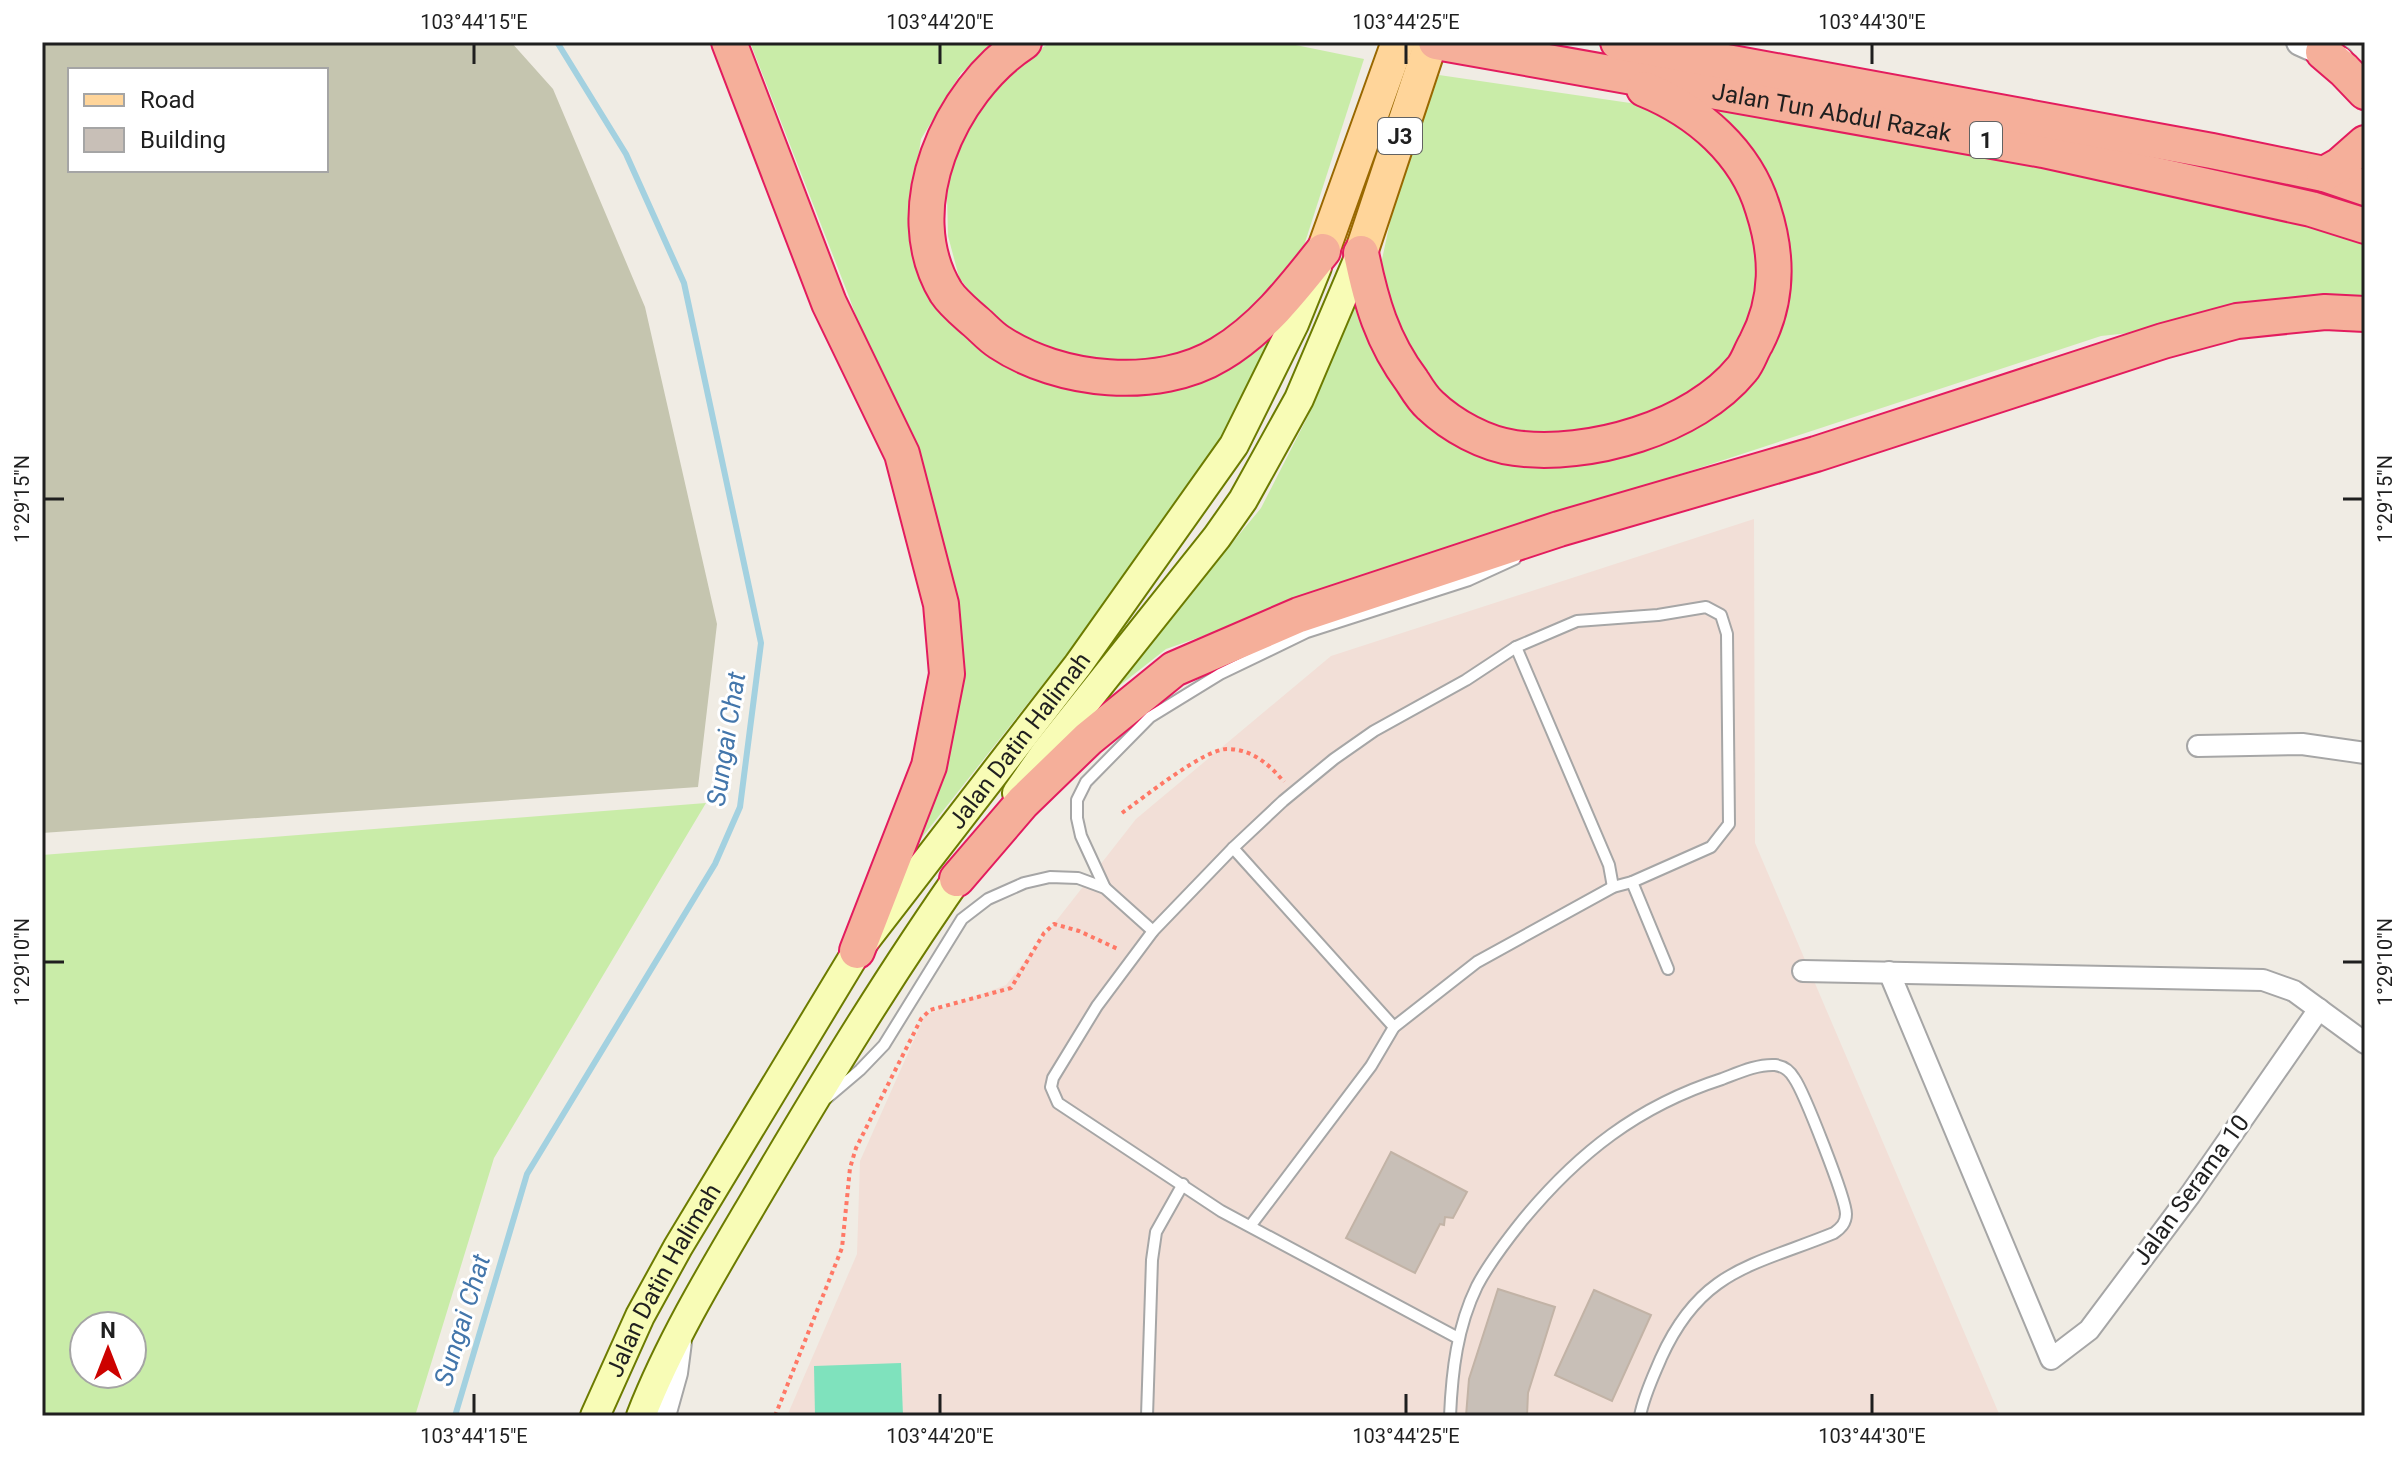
<svg xmlns="http://www.w3.org/2000/svg" width="2407" height="1458" viewBox="0 0 2407 1458" font-family="Roboto,sans-serif">
<style>
.military{fill:#f2dfd7}
.construction{fill:#c5c5af;fill-rule:evenodd}
.grass{fill:#c9eca8;fill-rule:evenodd}
.pitch{fill:#7fe2bd}
.lines{fill:none;stroke-linecap:round;stroke-linejoin:round}
.stream{stroke:#a3d1e0;stroke-width:6}
.building{fill:#c8bfb7;stroke:#c2b3a6;stroke-width:2}
.service-casing{stroke:#a6a6a6;stroke-width:14}
.minor-casing{stroke:#a6a6a6;stroke-width:24}
.tertiary-casing{stroke:#a6a6a6;stroke-width:30}
.secondary-casing{stroke:#6c7b00;stroke-width:32}
.primary-casing{stroke:#996800;stroke-width:36}
.trunk-casing{stroke:#e31c5e;stroke-width:38}
.path{stroke:#ff7866;stroke-width:4;stroke-dasharray:4 4;stroke-linecap:butt}
.service{stroke:#fff;stroke-width:10}
.minor{stroke:#fff;stroke-width:20}
.tertiary{stroke:#fff;stroke-width:26}
.secondary{stroke:#f8fcb6;stroke-width:28}
.primary{stroke:#ffd59a;stroke-width:32}
.trunk{stroke:#f5af9a;stroke-width:34}
.ticks{fill:none;stroke:#1f1f1f;stroke-width:3}
.labels{text-anchor:middle;dominant-baseline:central;stroke-width:6;stroke-linejoin:round;paint-order:stroke}
.shield{fill:#fff;stroke:#626262;stroke-width:2}
.shield-label{font-size:22px;font-weight:bold;fill:#1f1f1f}
.street-label{font-size:24px;fill:#1f1f1f;stroke:#fff}
.water-label{font-size:26px;font-style:italic;fill:#4376ab;stroke:#fff}
.neatline{fill:none;stroke:#1f1f1f;stroke-width:3}
.ticks-label{font-size:20px;text-anchor:middle;fill:#1f1f1f}
</style>
<rect width="100%" height="100%" fill="#f0ece4"/>
<polygon class="military" points="1754,519 1755,843 2000,1416 787,1416 857,1254 860,1161 925,1015 1006,985 1136,819 1331,656"/>
<path class="construction" d="M42,42h469l42,47 92,218 72,317 -19,163 -656,46zM70,70h256v100h-256z"/>
<g class="grass">
<polygon points="750,42 998,42 961,73 921,139 910,209 929,283 966,334 1156,388 1293,293 1240,412 1119,588 897,869 950,690 932,525 848,294"/>
<polygon points="1052,42 1281,42 1364,59 1301,255 1236,330 1179,358 1117,369 1045,353 989,318 959,277 948,236 947,196 953,160 968,123 1015,63"/>
<polygon points="1439,75 1637,104 1694,131 1731,169 1758,214 1764,266 1750,328 1722,376 1679,406 1561,443 1486,431 1416,377 1378,278 1395,199"/>
<polygon points="1693,98 2365,230 2365,314 2328,312 2101,336 1437,554 1166,649 1105,697 1261,508 1308,416 1356,291 1368,338 1391,383 1431,425 1525,463 1724,402 1786,275"/>
<path d="M706,803l-212,355 -79,258h-373v-561zM132,1326v48h-48v-48z"/>
</g>
<polygon class="pitch" points="901,1363 903,1416 815,1416 814,1366"/>
<g class="lines">
<polyline class="stream" points="455,1416 527,1174 715,864 740,807 761,643 684,283 626,154 557,42"/>
</g>
<g class="building">
<polygon points="1391,1152 1467,1192 1453,1218 1445,1217 1444,1225 1440,1224 1415,1273 1346,1238"/>
<polygon points="1498,1289 1555,1307 1528,1393 1527,1416 1466,1416 1469,1379"/>
<polygon points="1594,1290 1651,1315 1612,1401 1555,1375"/>
</g>
<g class="lines">
<g class="service-casing">
<g id="service">
<polyline points="1516,647 1609,865 1613,887"/>
<polyline points="1233,848 1394,1027"/>
<polyline points="1632,882 1668,969"/>
<polyline points="1105,888 1081,836 1077,818 1077,800 1086,782 1150,717 1220,674 1307,632 1469,580 1515,559"/>
<polyline points="827,1098 860,1070 884,1045 962,919 988,899 1024,883 1050,877 1078,878 1105,888 1153,931"/>
<polyline points="1251,1225 1371,1066 1394,1027 1477,962 1613,887 1632,882 1711,847 1729,824 1727,634 1721,615 1706,607 1658,615 1577,621 1516,647 1466,680 1374,731 1334,759 1283,801 1233,848 1153,931 1097,1006 1053,1078 1051,1087 1058,1103 1221,1211 1458,1338"/>
<polyline points="1147,1416 1152,1260 1156,1232 1183,1184"/>
<path d="M1450,1416c2,-45 7,-89 27,-130 12,-23 29,-45 45,-65 56,-68 116,-115 200,-142 16,-6 35,-15 53,-14 8,1 15,6 19,13 10,14 52,121 52,136 0,9 -5,14 -12,19 -81,33 -133,36 -173,125 -8,19 -17,37 -21,58"/>
</g>
</g>
<g class="minor-casing">
<g id="minor">
<polyline points="2198,746 2302,744 2365,753"/>
<polyline points="1803,971 2263,980 2294,991 2365,1043"/>
<polyline points="1889,972 2051,1359 2089,1330 2190,1195 2319,1009"/>
<polyline points="665,1416 677,1373 681,1342"/>
</g>
</g>
<g class="tertiary-casing">
<polyline id="tertiary" points="2300,42 2340,60"/>
</g>
<g class="secondary-casing">
<g id="secondary">
<polyline points="1017,793 1045,753 1217,537 1243,500 1299,399 1361,253"/>
<path id="s1" d="M595,1416l45,-100 38,-69 179,-296 221,-286 156,-220 60,-121 23,-57"/>
<path d="M641,1416c31,-79 76,-152 119,-225 66,-112 133,-222 208,-328"/>
</g>
</g>
<g class="primary-casing">
<g id="primary">
<polyline points="1323,251 1398,42"/>
<polyline points="1361,253 1431,42"/>
</g>
</g>
<g class="trunk-casing">
<g id="trunk">
<polyline points="729,42 829,303 902,454 941,604 947,674 929,766 857,951"/>
<path d="M1024,42c-75,49 -128,168 -78,250 8,12 20,21 30,30 8,7 15,15 23,20 60,40 159,50 221,12 42,-25 73,-65 103,-103"/>
<path id="s2" d="M1436,42l607,108 268,59 54,17"/>
<polyline points="1618,42 2212,151 2324,174 2365,188"/>
<polyline points="2323,52 2344,70 2365,92"/>
<polyline points="2324,174 2340,165 2365,143"/>
<path d="M1361,253c10,49 21,88 51,128 5,8 11,18 18,24 22,21 55,39 85,43 73,10 179,-20 227,-79 6,-7 9,-18 14,-26 23,-44 22,-88 7,-134 -17,-57 -65,-98 -119,-120"/>
<polyline points="957,879 1023,802 1088,739 1174,669 1299,615 1559,529 1816,454 2163,341 2237,321 2325,312 2365,314"/>
</g>
</g>
<g class="path">
<path d="M1122,813c21,-15 82,-64 105,-64 25,0 42,15 57,33"/>
<polyline points="775,1416 842,1248 850,1168 856,1148 921,1019 930,1010 1011,988 1044,933 1054,924 1079,931 1120,950"/>
</g>
<use href="#service" class="service"/>
<use href="#minor" class="minor"/>
<use href="#tertiary" class="tertiary"/>
<use href="#secondary" class="secondary"/>
<use href="#primary" class="primary"/>
<use href="#trunk" class="trunk"/>
</g>
<path class="ticks" d="M474,44v20M940,44v20M1406,44v20M1872,44v20M44,499h20M2343,499h20M44,962h20M2343,962h20M474,1394v20M940,1394v20M1406,1394v20M1872,1394v20"/>
<g class="labels">
<g class="shield">
<rect x="1378" y="118" width="44" height="36" rx="6"/>
<rect x="1970" y="122" width="32" height="36" rx="6"/>
</g>
<g class="shield-label">
<text x="1400" y="136">J3</text>
<text x="1986" y="140">1</text>
</g>
<g class="street-label">
<text stroke="none"><textPath href="#s2" startOffset="402">Jalan Tun Abdul Razak</textPath></text>
<text stroke="none"><textPath href="#s1" startOffset="800">Jalan Datin Halimah</textPath></text>
<text transform="translate(2191 1190) rotate(-54)">Jalan Serama 10</text>
<text stroke="none"><textPath href="#s1" startOffset="152">Jalan Datin Halimah</textPath></text>
</g>
<g class="water-label">
<text transform="translate(726 739) rotate(-81)">Sungai Chat</text>
<text transform="translate(462 1320) rotate(-73)">Sungai Chat</text>
</g>
</g>
<rect width="2407" height="1458" fill="none" stroke="#ffffff" stroke-width="88"/>
<rect x="68" y="68" width="260" height="104" fill="#ffffff" stroke="#a5a5a5" stroke-width="2"/>
<rect x="84" y="94" width="40" height="12" fill="#ffd59a" stroke="#a5a5a5" stroke-width="2"/>
<text x="140" y="108" font-size="24" fill="#1f1f1f">Road</text>
<rect x="84" y="128" width="40" height="24" fill="#c8bfb7" stroke="#a5a5a5" stroke-width="2"/>
<text x="140" y="148" font-size="24" fill="#1f1f1f">Building</text>
<g transform="translate(108 1350)"><circle r="38" fill="#ffffff" stroke="#a5a5a5" stroke-width="2"/>
<path d="M0-6L14 30L0 20L-14 30Z" fill="#cd0200"/>
<text y="-12" font-size="22" font-weight="bold" text-anchor="middle" fill="#1f1f1f">N</text>
</g>
<rect x="44" y="44" width="2319" height="1370" class="neatline"/>
<g class="ticks-label">
<text x="474" y="29">103°44'15"E</text>
<text x="940" y="29">103°44'20"E</text>
<text x="1406" y="29">103°44'25"E</text>
<text x="1872" y="29">103°44'30"E</text>
<text transform="translate(22 499) rotate(-90)" y="7">1°29'15"N</text>
<text transform="translate(2385 499) rotate(-90)" y="7">1°29'15"N</text>
<text transform="translate(22 962) rotate(-90)" y="7">1°29'10"N</text>
<text transform="translate(2385 962) rotate(-90)" y="7">1°29'10"N</text>
<text x="474" y="1443">103°44'15"E</text>
<text x="940" y="1443">103°44'20"E</text>
<text x="1406" y="1443">103°44'25"E</text>
<text x="1872" y="1443">103°44'30"E</text>
</g>
</svg>
